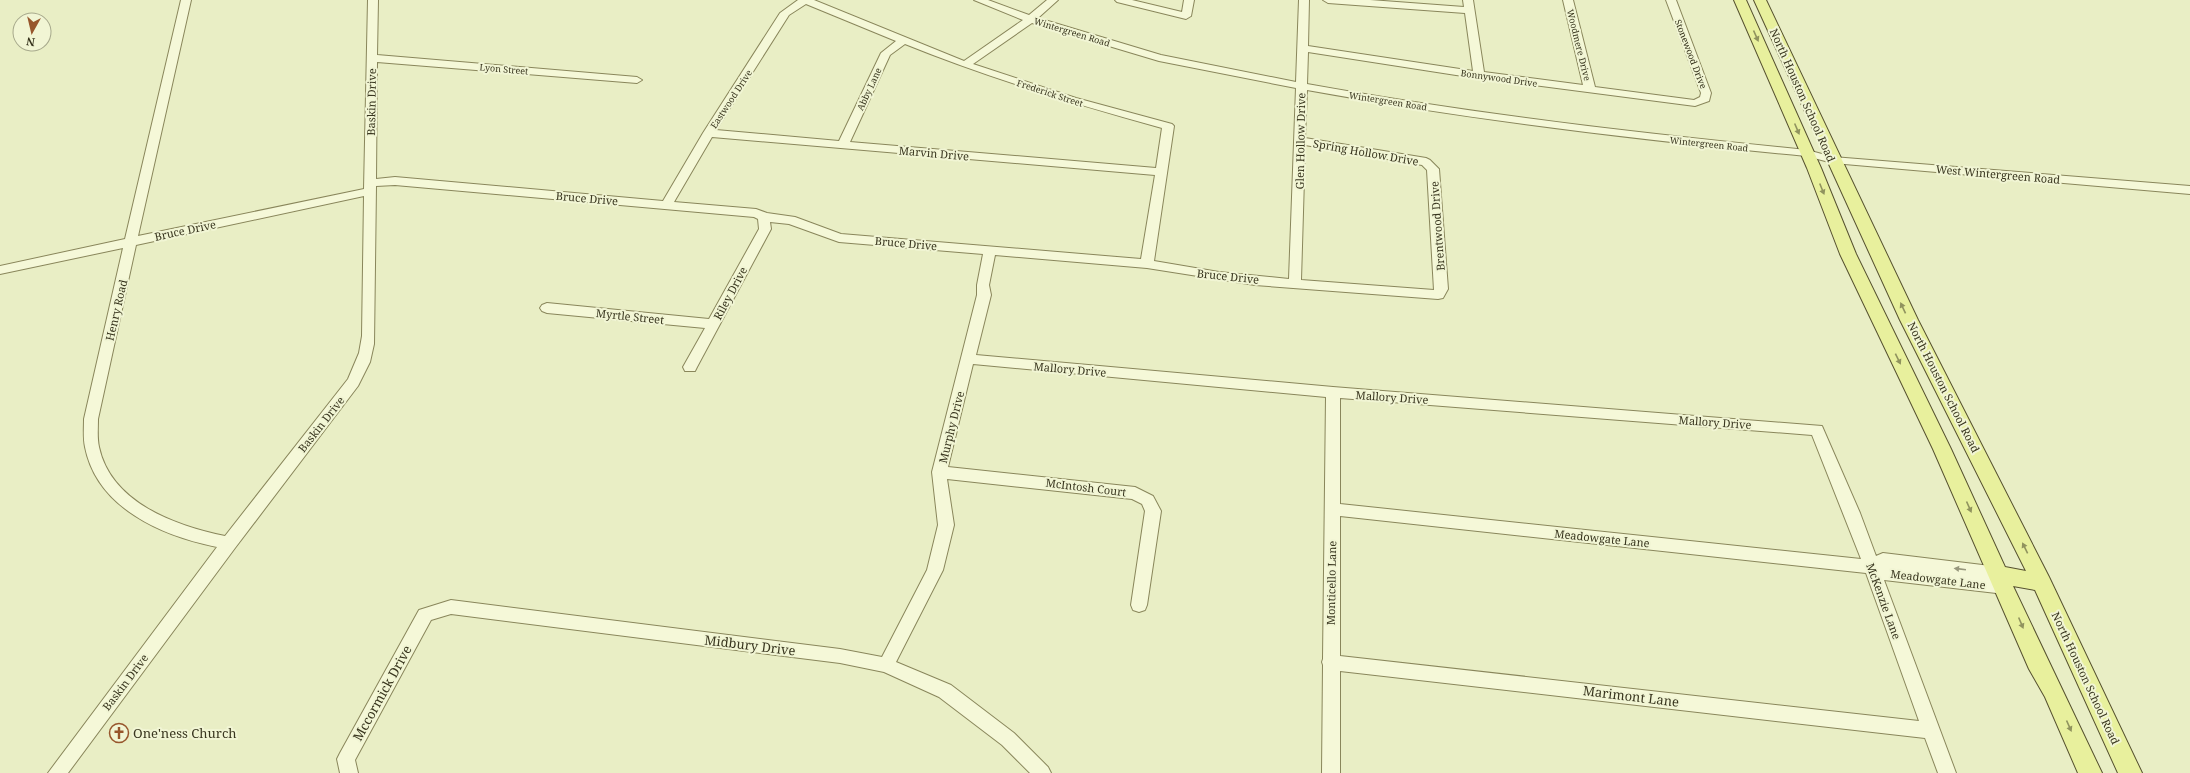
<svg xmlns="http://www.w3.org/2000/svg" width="2190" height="773" viewBox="0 0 2190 773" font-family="'Noto Serif',serif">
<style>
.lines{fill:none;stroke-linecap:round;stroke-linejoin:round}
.minor-casing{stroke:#89865b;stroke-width:2}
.major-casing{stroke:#56512f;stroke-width:2}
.minor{fill:#f5f8d8;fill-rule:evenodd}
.major{fill:#e8f09d;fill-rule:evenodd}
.oneway{fill:#90935e}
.oneway2{fill:#97977c}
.labels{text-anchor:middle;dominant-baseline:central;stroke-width:4;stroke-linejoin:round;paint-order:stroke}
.far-street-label{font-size:9px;fill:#39361f;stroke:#f1f5d4}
.street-label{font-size:11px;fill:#39361f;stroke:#f1f5d4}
.near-street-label{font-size:13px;fill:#39361f;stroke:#f1f5d4}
.near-poi-label{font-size:13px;fill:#39361f;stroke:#f1f5d4;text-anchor:start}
</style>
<rect width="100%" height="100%" fill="#e9eec5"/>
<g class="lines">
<g class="minor-casing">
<g id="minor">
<path d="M181,0h10l-53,236 226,-47 4,-189h10l-1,55 260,22 5,3 -5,3 -260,-21 -1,117 19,-2 268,24 40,-68 77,-120 18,-13h16l150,61 59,-41 -49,-20h14l41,15 18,-15h11l-20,18 123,37 135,27 3,-82h10l-1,46 165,25 -8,-58 -137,-10 -5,-3h47l94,7 -1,-7h10l11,72 99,13 -20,-85h10l22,87 99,13 6,-3 1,-4 -35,-93h10l35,93 -2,8 -14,5 -239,-31 -148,-23 -1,32c165,30 332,49 500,66l26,7 357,29v8l-357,-31 -27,-7c-167,-16 -334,-36 -499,-66l-2,48 121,20 4,2 9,9 9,120 -5,9 -5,1 -183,-14 -108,-17 -152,-13 -6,30 2,10 -15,60 357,32 489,39 38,87 16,43 7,-3 116,14 6,2 2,5 -5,6 9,2 2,5 -2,5 -6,2 -121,-14 72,193h-18l-13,-35 -585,-67v102h-18l1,-108 -1,-3 1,-3 3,-262 -353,-33 -25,103 187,20 18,9 8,15 -14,94 -2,5 -6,2 -6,-2 -2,-5 14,-94 -3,-7 -10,-5 -185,-20 7,46 -11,45 -47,92 55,23 63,48 34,34 3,6h-21l-28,-28 -63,-48 -55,-25 -44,-9 -389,-49 -20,6 -76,140 3,13h-18l-3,-14 3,-6 79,-143 32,-10 389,49 42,8 45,-87 11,-45 -6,-53 45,-177v-10l6,-31 -144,-12 -50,-18 -19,-2 1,7 -74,138 -2,4h-10l-2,-4 22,-39 -158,-15 -5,-2 -2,-3 2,-3 5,-2 162,16 50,-90 -1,-10 -4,-2 -359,-32 -19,1 -2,158 -4,18 -12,24 -123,162 -167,225h-20l169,-226c-55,-11 -120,-39 -132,-100 -2,-9 -1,-19 -1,-28l39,-171 -123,26v-8l125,-27zM806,4l90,37 -15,12 -42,88 -123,-11 73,-115zM1032,23l127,38 137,27 -7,191 -70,-7 -65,-11 20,-135 -2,-2 -96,-26 -103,-34zM905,44c84,34 170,60 257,84l-6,40 -306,-26 40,-87zM712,137l443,38 -14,84 -300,-25 -46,-17 -28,-4 -11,-4 -82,-7zM1305,145l117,20 5,5 7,120 -133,-10zM364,196l-2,140 -3,17 -11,26 -123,157c-49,-10 -114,-33 -126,-89 -2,-9 -1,-19 -1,-28l38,-174zM1340,398l472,37 49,124 -521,-55zM1340,516l526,57 53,148 -579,-65z"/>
<polygon points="1115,0 1132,0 1182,12 1184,0 1194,0 1191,16 1186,19 1117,2"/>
</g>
</g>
<g class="major-casing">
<polygon id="major" points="1734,0 1746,0 1821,168 1856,254 1951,449 2005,567 2026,571 1900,320 1754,0 1766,0 1918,320 2049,577 2142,773 2118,773 2035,590 2013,586 2102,773 2078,773 2045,697 2029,669 1933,449 1840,254 1807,168"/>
</g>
<use href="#minor" class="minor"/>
<use href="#major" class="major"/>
</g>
<defs><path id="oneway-solid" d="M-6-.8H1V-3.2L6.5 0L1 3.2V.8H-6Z"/></defs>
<g class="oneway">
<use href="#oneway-solid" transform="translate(1756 36) rotate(66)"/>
<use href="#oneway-solid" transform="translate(1797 129) rotate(67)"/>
<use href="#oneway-solid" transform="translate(1822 189) rotate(68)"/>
<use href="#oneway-solid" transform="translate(1903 308) rotate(-115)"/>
<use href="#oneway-solid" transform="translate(1898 359) rotate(64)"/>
<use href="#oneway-solid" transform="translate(1969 507) rotate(66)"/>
<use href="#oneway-solid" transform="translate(2025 548) rotate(-116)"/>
<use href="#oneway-solid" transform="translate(2021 623) rotate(67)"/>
<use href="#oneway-solid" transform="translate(2069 726) rotate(66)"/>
</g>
<use class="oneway2" href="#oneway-solid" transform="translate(1960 569) rotate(-173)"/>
<defs>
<g id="church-ring" transform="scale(1)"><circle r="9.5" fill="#f1f5d4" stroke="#97562c" stroke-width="1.5"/><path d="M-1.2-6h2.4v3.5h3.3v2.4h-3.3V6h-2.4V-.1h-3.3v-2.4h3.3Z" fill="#97562c"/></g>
</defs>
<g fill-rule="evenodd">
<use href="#church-ring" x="119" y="733"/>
</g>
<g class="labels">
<g class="far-street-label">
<text transform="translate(1072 32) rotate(17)">Wintergreen Road</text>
<text transform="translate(1579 45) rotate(76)">Woodmere Drive</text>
<text transform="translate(1691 54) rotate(69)">Stonewood Drive</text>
<text transform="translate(504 69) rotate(5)">Lyon Street</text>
<text transform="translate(1499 78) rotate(8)">Bonnywood Drive</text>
<text transform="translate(869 89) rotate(-65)">Abby Lane</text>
<text transform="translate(1050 93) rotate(18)">Frederick Street</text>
<text transform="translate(731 99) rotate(-57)">Eastwood Drive</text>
<text transform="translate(1388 101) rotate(9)">Wintergreen Road</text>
<text transform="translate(1709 144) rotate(6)">Wintergreen Road</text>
</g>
<g class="street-label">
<text transform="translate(1803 95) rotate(66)">North Houston School Road</text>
<text transform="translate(371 102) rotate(-89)">Baskin Drive</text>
<text transform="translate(1300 141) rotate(-89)">Glen Hollow Drive</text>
<text transform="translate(1366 152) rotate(10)">Spring Hollow Drive</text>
<text transform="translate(934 153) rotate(5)">Marvin Drive</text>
<text transform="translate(1998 174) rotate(5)">West Wintergreen Road</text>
<text transform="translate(587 198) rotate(5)">Bruce Drive</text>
<text transform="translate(1437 226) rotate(-94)">Brentwood Drive</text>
<text transform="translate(185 230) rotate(-12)">Bruce Drive</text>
<text transform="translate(906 243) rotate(5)">Bruce Drive</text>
<text transform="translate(1228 276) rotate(6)">Bruce Drive</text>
<text transform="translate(730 293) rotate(-62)">Riley Drive</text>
<text transform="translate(116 310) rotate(-77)">Henry Road</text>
<text transform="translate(630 316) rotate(6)">Myrtle Street</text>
<text transform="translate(1070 369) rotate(5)">Mallory Drive</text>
<text transform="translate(1944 387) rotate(63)">North Houston School Road</text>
<text transform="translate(1392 397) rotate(4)">Mallory Drive</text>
<text transform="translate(1715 422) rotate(4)">Mallory Drive</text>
<text transform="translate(321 424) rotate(-52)">Baskin Drive</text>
<text transform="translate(951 427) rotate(-76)">Murphy Drive</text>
<text transform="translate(1086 487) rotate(7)">McIntosh Court</text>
<text transform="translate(1602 538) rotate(6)">Meadowgate Lane</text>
<text transform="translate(1938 579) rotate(7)">Meadowgate Lane</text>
<text transform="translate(1331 583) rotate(-89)">Monticello Lane</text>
<text transform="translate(1884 601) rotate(70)">McKenzie Lane</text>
<text transform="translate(2086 678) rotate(65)">North Houston School Road</text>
<text transform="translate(125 682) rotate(-53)">Baskin Drive</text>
</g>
<g class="near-street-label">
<text transform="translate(750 645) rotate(7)">Midbury Drive</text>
<text transform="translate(382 693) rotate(-61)">Mccormick Drive</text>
<text transform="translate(1631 696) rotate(7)">Marimont Lane</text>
</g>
<g class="near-poi-label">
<text x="133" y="733">One'ness Church</text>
</g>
</g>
<g transform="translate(32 32) rotate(188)"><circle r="19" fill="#f1f5d4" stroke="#a7a98c"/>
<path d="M0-3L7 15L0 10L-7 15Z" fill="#97562c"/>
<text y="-6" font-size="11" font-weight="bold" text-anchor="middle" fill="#39361f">N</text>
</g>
</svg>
